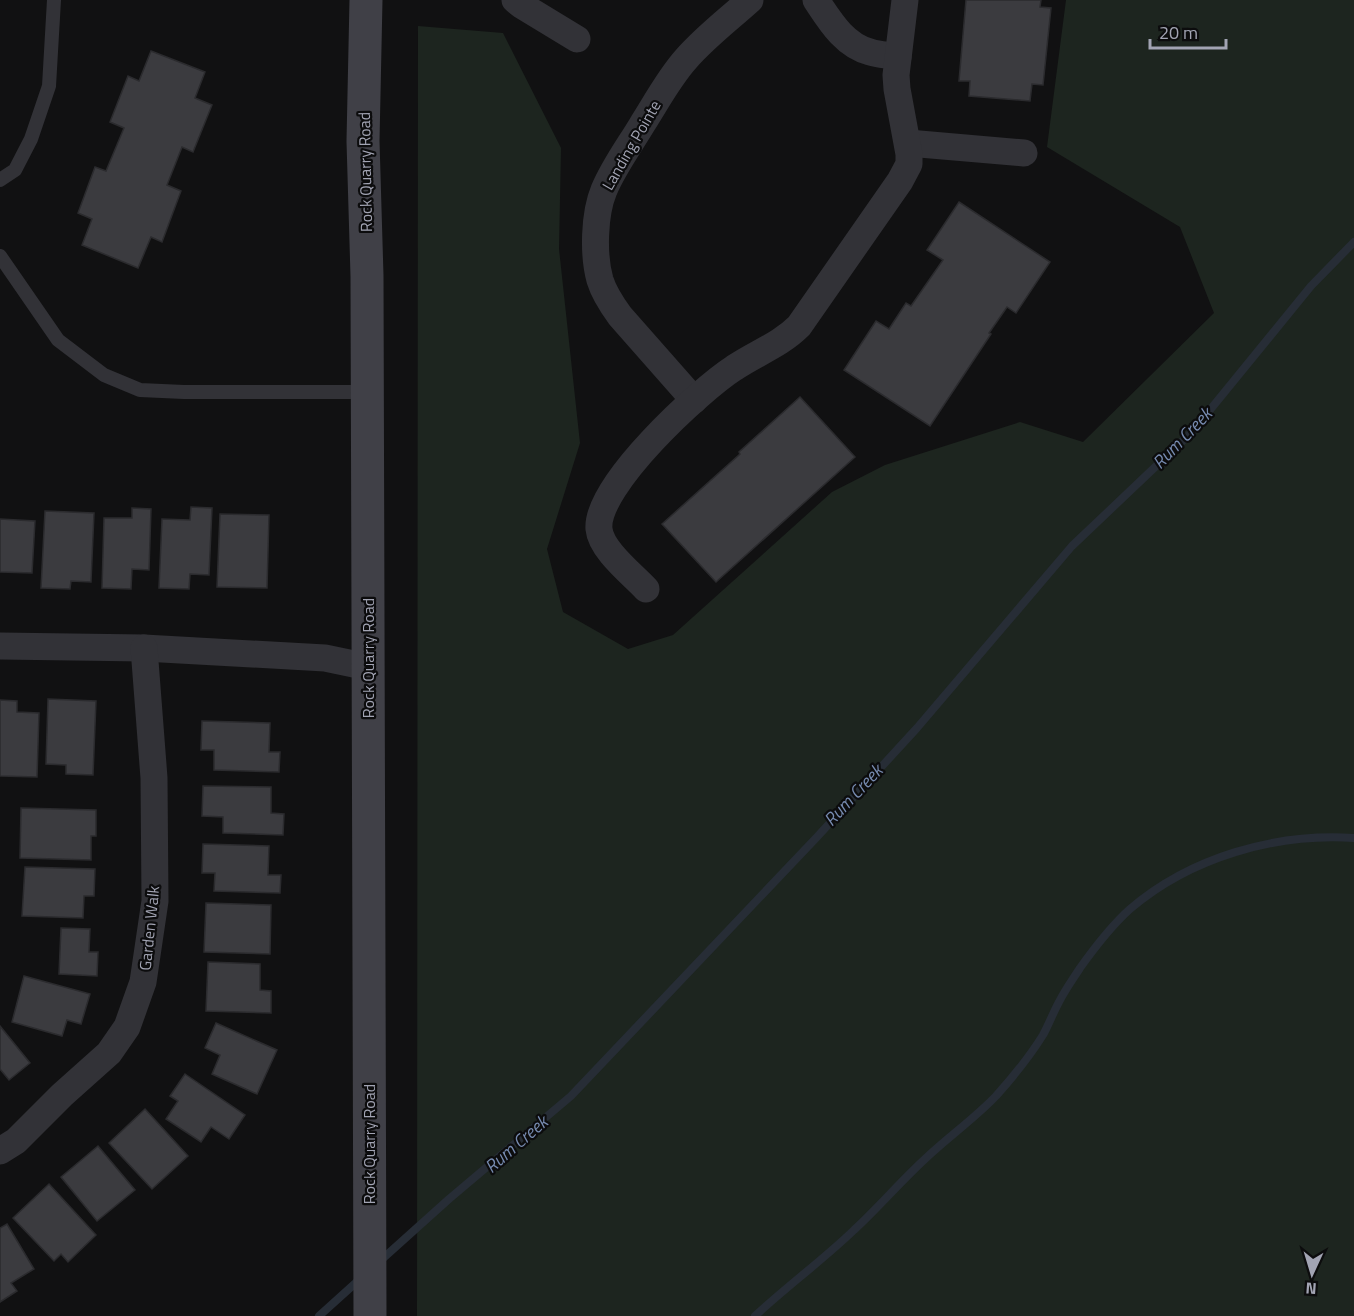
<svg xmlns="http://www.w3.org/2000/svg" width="1354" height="1316" viewBox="0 0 1354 1316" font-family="'Titillium Web',sans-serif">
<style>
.green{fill:#1d251f}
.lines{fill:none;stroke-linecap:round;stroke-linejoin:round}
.stream{stroke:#272d36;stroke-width:8}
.building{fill:#3b3b3f;stroke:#2b2b2e;stroke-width:1.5}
.lane{stroke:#323237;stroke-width:14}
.street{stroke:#323237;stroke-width:27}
.secondary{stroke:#404047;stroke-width:33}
.labels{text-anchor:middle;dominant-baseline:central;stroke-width:4.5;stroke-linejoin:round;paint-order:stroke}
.street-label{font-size:16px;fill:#a2a4b3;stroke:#0c0c0d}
.water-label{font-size:18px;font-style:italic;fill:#778bb0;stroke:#0c0c0d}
</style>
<rect width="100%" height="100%" fill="#111112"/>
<polygon class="green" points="1066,0 1354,0 1354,1316 417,1316 418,26 503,33 561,148 559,249 580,443 547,549 563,612 628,649 673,635 832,492 885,465 1020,422 1083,442 1214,313 1180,227 1047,147"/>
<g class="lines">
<g class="stream">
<polyline points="380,1261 449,1199 571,1096 817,837 917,728 1072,546 1192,432 1311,286 1354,242"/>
<polyline points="319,1316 360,1279"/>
<path d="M755,1316c32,-30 68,-56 99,-86 25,-23 46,-48 71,-71 23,-22 49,-40 71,-63 17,-19 34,-40 47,-61 6,-11 10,-22 16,-33 6,-12 14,-23 21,-34 15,-21 31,-42 50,-59 61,-52 145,-76 224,-71"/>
</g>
</g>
<g class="building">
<polygon points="966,0 1041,0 1040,7 1051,8 1043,85 1032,84 1030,101 969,96 970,81 959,81"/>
<polygon points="151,51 205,72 195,98 212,105 193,152 182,147 167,185 181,191 162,242 151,237 138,268 82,245 92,219 78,213 95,167 106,171 124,128 110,122 128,76 139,81"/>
<polygon points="959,202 1050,262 1016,313 1007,307 989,333 991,334 930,426 844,370 876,321 889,329 906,303 911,306 943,260 927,250"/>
<polygon points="800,397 855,457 716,582 662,524 740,454 739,452"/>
<polygon points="191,507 212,508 209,575 190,574 189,589 159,588 162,519 190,520"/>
<polygon points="132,508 151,509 149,570 132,569 131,589 102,588 104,518 132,518"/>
<polygon points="45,511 94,513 91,582 71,581 70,589 41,588"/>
<polygon points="220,514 269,515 267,588 217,587"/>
<polygon points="0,519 35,521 32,573 0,572"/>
<polygon points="48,699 96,701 93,775 66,774 66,765 46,764"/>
<polygon points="0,700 17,701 17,712 39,713 37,777 0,776"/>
<polygon points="202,721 270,723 269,752 280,752 279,772 214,770 214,750 201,750"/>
<polygon points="203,786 271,787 271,813 284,814 283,835 223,833 223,817 202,816"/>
<polygon points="21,808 96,810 96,836 91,836 91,860 20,858"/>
<polygon points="203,844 269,846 268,875 281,875 280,893 214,891 215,873 202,873"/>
<polygon points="25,867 95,869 94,896 84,896 83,918 22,916"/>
<polygon points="206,903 271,905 270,954 204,952"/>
<polygon points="61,928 90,929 89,952 98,952 97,976 59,974"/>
<polygon points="208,962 260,964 260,990 271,991 271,1013 206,1011"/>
<polygon points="24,976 90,994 81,1024 67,1020 62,1036 12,1022"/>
<polygon points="216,1023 277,1050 257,1094 212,1074 220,1055 205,1048"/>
<polygon points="0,1026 30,1063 9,1080 0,1069"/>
<polygon points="185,1074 245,1115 229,1139 211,1127 201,1142 166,1119 178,1101 170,1096"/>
<polygon points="145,1109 188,1156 152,1189 109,1143"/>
<polygon points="98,1146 135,1190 97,1221 61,1177"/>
<polygon points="49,1184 96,1235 68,1262 61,1254 54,1261 13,1218"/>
<polygon points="7,1224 34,1269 11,1283 17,1291 0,1302 0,1228"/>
</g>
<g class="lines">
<g class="lane">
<polyline points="0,180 15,170 31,139 49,86 54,0"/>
<polyline points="0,256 58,340 104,375 140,390 184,392 367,392"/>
</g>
<g class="street">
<polyline points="515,0 521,5 577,39"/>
<path d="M816,0c14,21 28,45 54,52 9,3 19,3 28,5"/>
<polyline points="908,143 1024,153"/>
<path d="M694,400l-74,-84c-8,-11 -16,-23 -20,-36 -7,-25 -6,-66 4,-90 10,-24 26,-45 39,-67 14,-22 26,-45 43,-64 19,-22 43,-40 64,-59"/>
<path d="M646,589c-14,-15 -45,-39 -47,-60 -4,-43 101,-139 135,-161 22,-15 46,-23 65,-42l101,-145 9,-17v-10l-12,-65 -1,-14 9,-75"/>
<polyline points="0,646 144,648 325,658 368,667"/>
<polyline points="0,1151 16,1141 62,1095 109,1053 127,1027 143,982 155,901 154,778 144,648"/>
</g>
<polyline class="secondary" points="366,0 363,141 367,276 370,1316"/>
</g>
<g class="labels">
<g class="street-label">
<text transform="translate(631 145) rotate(-60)">Landing Pointe</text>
<text transform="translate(365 172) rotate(-91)">Rock Quarry Road</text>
<text transform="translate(368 658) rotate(-90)">Rock Quarry Road</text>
<text transform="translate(149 928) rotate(-84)">Garden Walk</text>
<text transform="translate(369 1144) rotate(-90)">Rock Quarry Road</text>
</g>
<g class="water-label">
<text transform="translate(1182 438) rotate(-46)">Rum Creek</text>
<text transform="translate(853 795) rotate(-47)">Rum Creek</text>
<text transform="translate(516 1144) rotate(-41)">Rum Creek</text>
</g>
</g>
<g transform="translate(1312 1274) rotate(184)" stroke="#0c0c0d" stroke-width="4.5" paint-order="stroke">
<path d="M0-4.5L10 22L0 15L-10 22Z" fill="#a2a4b3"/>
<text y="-9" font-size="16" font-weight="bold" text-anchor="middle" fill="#a2a4b3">N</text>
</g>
<path d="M1150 39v9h76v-9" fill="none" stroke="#a2a4b3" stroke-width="3"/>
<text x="1159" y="39" font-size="18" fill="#a2a4b3" stroke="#0c0c0d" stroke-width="4.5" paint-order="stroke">20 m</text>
</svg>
